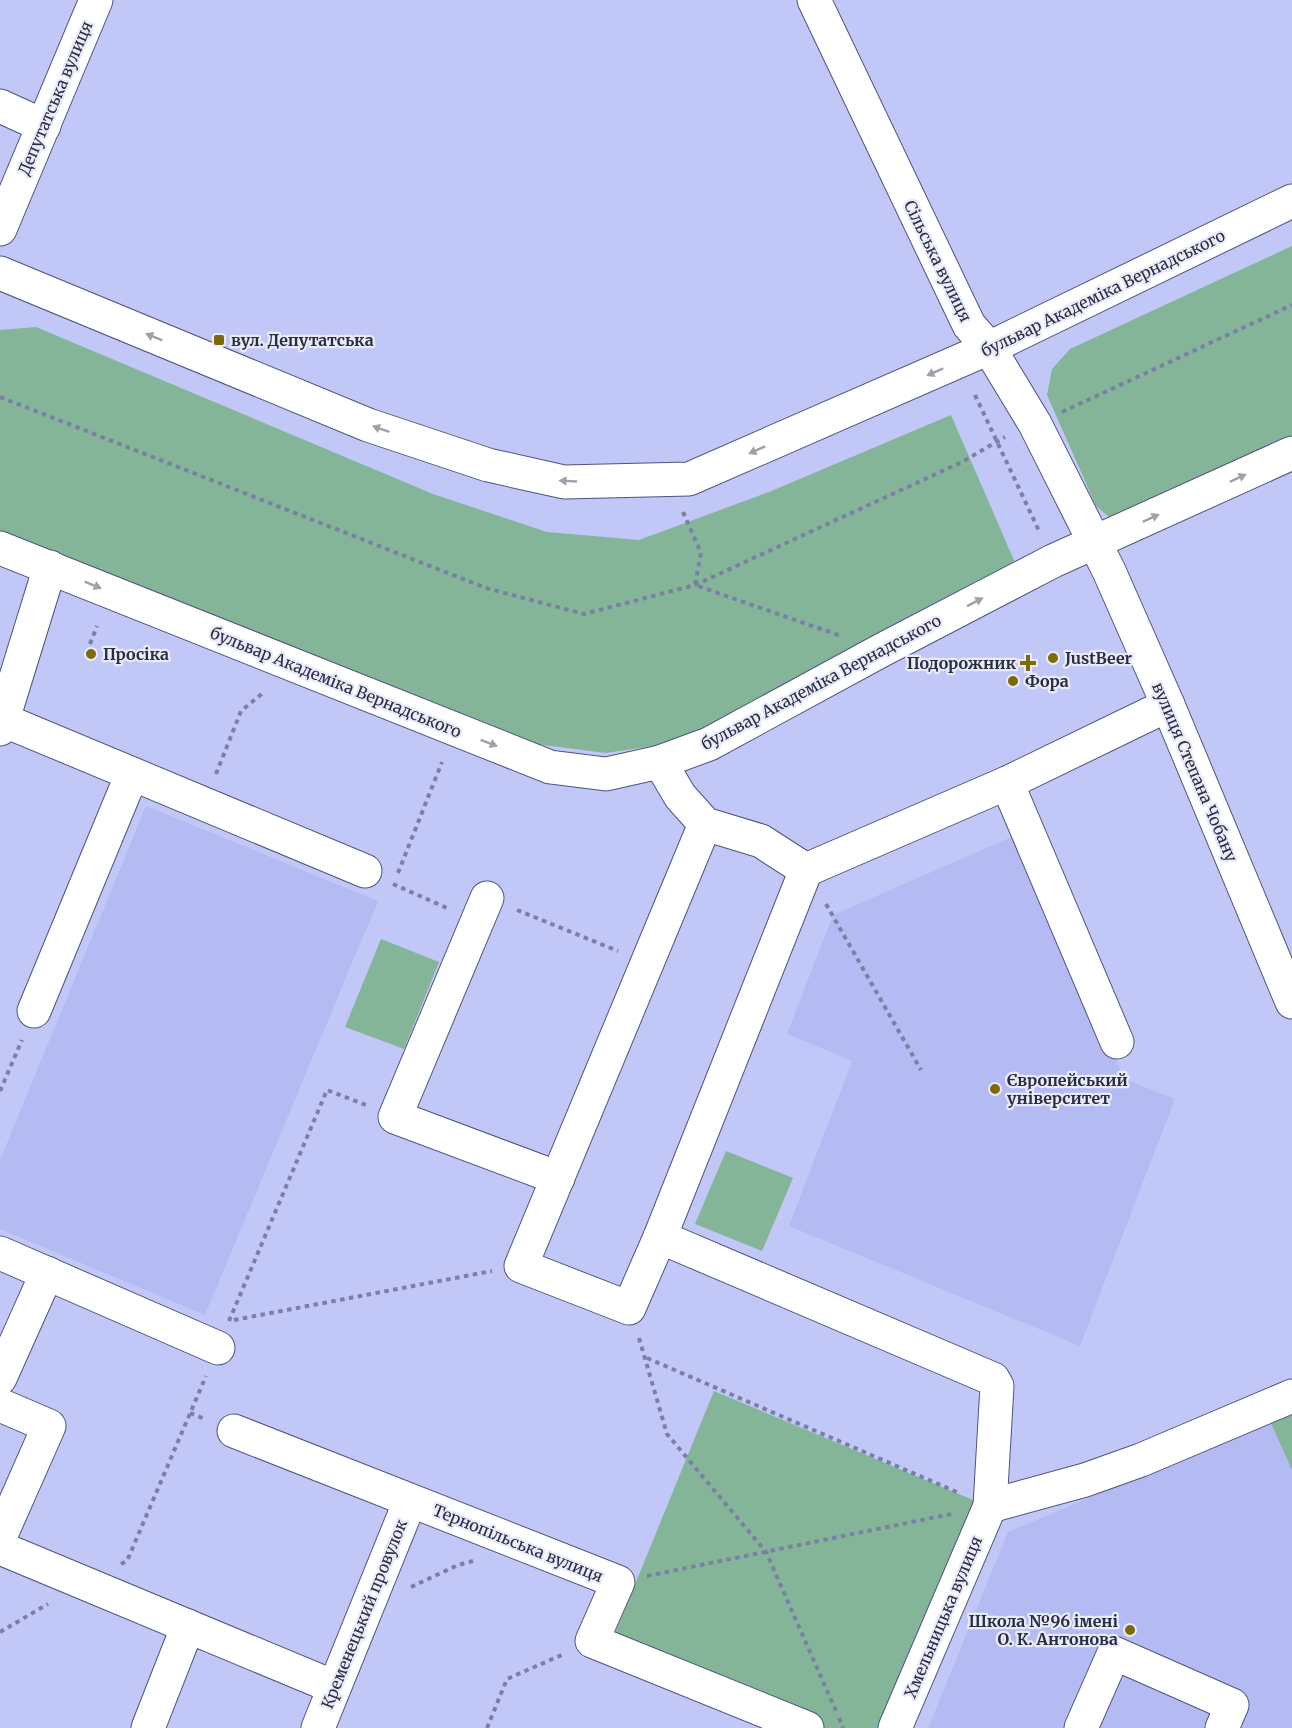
<svg xmlns="http://www.w3.org/2000/svg" width="1292" height="1728" viewBox="0 0 1292 1728" font-family="Merriweather,serif">
<style>
.built{fill:#b3bbf2}
.green{fill:#85b598}
.lines{fill:none;stroke-linecap:round;stroke-linejoin:round}
.minor-casing{stroke:#4f547d;stroke-width:35}
.major-casing{stroke:#4f547d;stroke-width:35}
.path{stroke:#7a80a2;stroke-width:4;stroke-dasharray:4.5 4.5;stroke-linecap:butt}
.minor{stroke:#fff;stroke-width:33}
.major{stroke:#fff;stroke-width:33}
.oneway{fill:#9fa0a9}
.poi-dot{fill:#7c6b05;stroke:#e9ebfa;stroke-width:2}
.labels{text-anchor:middle;dominant-baseline:central;stroke-width:4.5;stroke-linejoin:round;paint-order:stroke}
.street-label{font-size:16px;fill:#2a2d3f;stroke:#e9ebfa}
.poi-label{font-size:16px;font-weight:bold;fill:#2a2d3f;stroke:#e9ebfa;text-anchor:start}
</style>
<rect width="100%" height="100%" fill="#c1c8f8"/>
<g class="built">
<polygon points="146,806 378,901 205,1315 0,1229 0,1160"/>
<polygon points="1016,835 1124,1079 1175,1099 1080,1346 789,1226 852,1061 787,1034 833,915"/>
<polygon points="1292,1412 1292,1728 928,1728 1008,1532"/>
</g>
<g class="green">
<polygon points="1292,246 1292,451 1115,522 1096,506 1047,395 1052,369 1070,349"/>
<polygon points="36,327 433,494 547,532 639,540 769,492 951,415 1020,574 673,743 606,753 519,742 0,533 0,330"/>
<polygon points="381,939 439,962 404,1049 345,1027"/>
<polygon points="726,1151 793,1178 762,1251 695,1224"/>
<polygon points="714,1391 985,1505 886,1728 807,1728 609,1648"/>
<polygon points="1292,1412 1292,1470 1270,1421"/>
</g>
<g class="lines">
<g class="minor-casing">
<g id="minor">
<polyline points="814,0 969,325 989,348 1035,424 1109,571 1168,705 1292,1002"/>
<polyline points="0,106 44,126"/>
<polyline points="0,229 96,0"/>
<polyline points="3,720 365,871"/>
<polyline points="0,729 50,567"/>
<polyline points="660,762 680,796 705,824 761,841 806,870"/>
<polyline points="1007,783 1117,1042"/>
<polyline points="705,824 521,1266 629,1308 660,1237 806,870 1007,783 1168,705"/>
<polyline points="487,898 395,1117 558,1178"/>
<polyline points="34,1011 132,774"/>
<polyline points="660,1237 993,1379 997,1386 990,1506 895,1728"/>
<polyline points="0,1253 218,1348"/>
<polyline points="0,1378 47,1273"/>
<polyline points="0,1405 49,1426 0,1537"/>
<polyline points="234,1431 618,1582 592,1641 807,1728"/>
<polyline points="990,1506 1085,1480 1141,1460 1292,1396"/>
<polyline points="0,1548 334,1687"/>
<polyline points="148,1728 188,1626"/>
<polyline points="318,1728 410,1501"/>
<polyline points="1081,1728 1114,1653 1232,1705 1222,1728"/>
</g>
</g>
<g class="major-casing">
<g id="major">
<polyline points="0,273 368,425 488,465 564,482 689,479 989,348 1292,201"/>
<polyline points="0,548 550,767 606,774 660,762 709,744 882,650 1053,561 1292,453"/>
</g>
</g>
<g class="path">
<polyline points="975,395 1040,533"/>
<polyline points="0,397 486,588 584,614 695,585 962,462 1005,437"/>
<polyline points="1062,412 1292,305"/>
<polyline points="683,512 701,553 695,585 841,636"/>
<polyline points="90,644 97,626"/>
<polyline points="216,774 241,711 264,692"/>
<polyline points="398,873 442,762"/>
<polyline points="393,884 449,909"/>
<polyline points="826,904 921,1070"/>
<polyline points="517,910 618,951"/>
<polyline points="0,1091 22,1040"/>
<polyline points="234,1320 492,1271"/>
<polyline points="229,1321 327,1090 366,1105"/>
<polyline points="639,1338 667,1434 766,1552 836,1711"/>
<polyline points="647,1358 959,1493"/>
<polyline points="190,1413 205,1419"/>
<polyline points="121,1564 127,1561 206,1376"/>
<polyline points="647,1576 951,1514"/>
<polyline points="411,1587 458,1565 473,1561"/>
<polyline points="0,1632 48,1604"/>
<polyline points="839,1718 843,1728"/>
<polyline points="487,1728 507,1679 564,1654"/>
</g>
<use href="#minor" class="minor"/>
<use href="#major" class="major"/>
</g>
<defs><path id="oneway-solid" d="M-6-.8H1V-3.2L6.5 0L1 3.2V.8H-6Z" transform="scale(1.5)"/></defs>
<g class="oneway">
<use href="#oneway-solid" transform="translate(154 337) rotate(-158)"/>
<use href="#oneway-solid" transform="translate(935 372) rotate(156)"/>
<use href="#oneway-solid" transform="translate(381 429) rotate(-161)"/>
<use href="#oneway-solid" transform="translate(757 450) rotate(156)"/>
<use href="#oneway-solid" transform="translate(1238 478) rotate(-25)"/>
<use href="#oneway-solid" transform="translate(568 481) rotate(-177)"/>
<use href="#oneway-solid" transform="translate(1151 518) rotate(-25)"/>
<use href="#oneway-solid" transform="translate(93 585) rotate(22)"/>
<use href="#oneway-solid" transform="translate(975 602) rotate(-27)"/>
<use href="#oneway-solid" transform="translate(489 743) rotate(21)"/>
</g>
<g class="poi-dot">
<rect x="213" y="334" width="12" height="12" rx="3"/>
<circle cx="91" cy="654" r="6"/>
<circle cx="1053" cy="658" r="6"/>
<path d="M1025 654h6v6h6v6h-6v6h-6v-6h-6v-6h6z"/>
<circle cx="1013" cy="681" r="6"/>
<circle cx="995" cy="1089" r="6"/>
<circle cx="1130" cy="1630" r="6"/>
</g>
<g class="labels">
<g class="street-label">
<text transform="translate(55 98) rotate(-67)">Депутатська вулиця</text>
<text transform="translate(938 261) rotate(64)">Сільська вулиця</text>
<text transform="translate(1103 293) rotate(-26)">бульвар Академіка Вернадського</text>
<text transform="translate(336 682) rotate(22)">бульвар Академіка Вернадського</text>
<text transform="translate(821 682) rotate(-28)">бульвар Академіка Вернадського</text>
<text transform="translate(1195 772) rotate(67)">вулиця Степана Чобану</text>
<text transform="translate(518 1543) rotate(22)">Тернопільська вулиця</text>
<text transform="translate(364 1614) rotate(-68)">Кременецький провулок</text>
<text transform="translate(943 1617) rotate(-67)">Хмельницька вулиця</text>
</g>
<g class="poi-label">
<text x="231" y="340">вул. Депутатська</text>
<text x="103" y="654">Просіка</text>
<text x="1065" y="658">JustBeer</text>
<text x="1016" y="663" text-anchor="end">Подорожник</text>
<text x="1025" y="681">Фора</text>
<text x="1007" y="1080">Європейський<tspan x="1007" dy="18">університет</tspan></text>
<text x="1118" y="1621" text-anchor="end">Школа №96 імені<tspan x="1118" dy="18">О. К. Антонова</tspan></text>
</g>
</g>
</svg>
